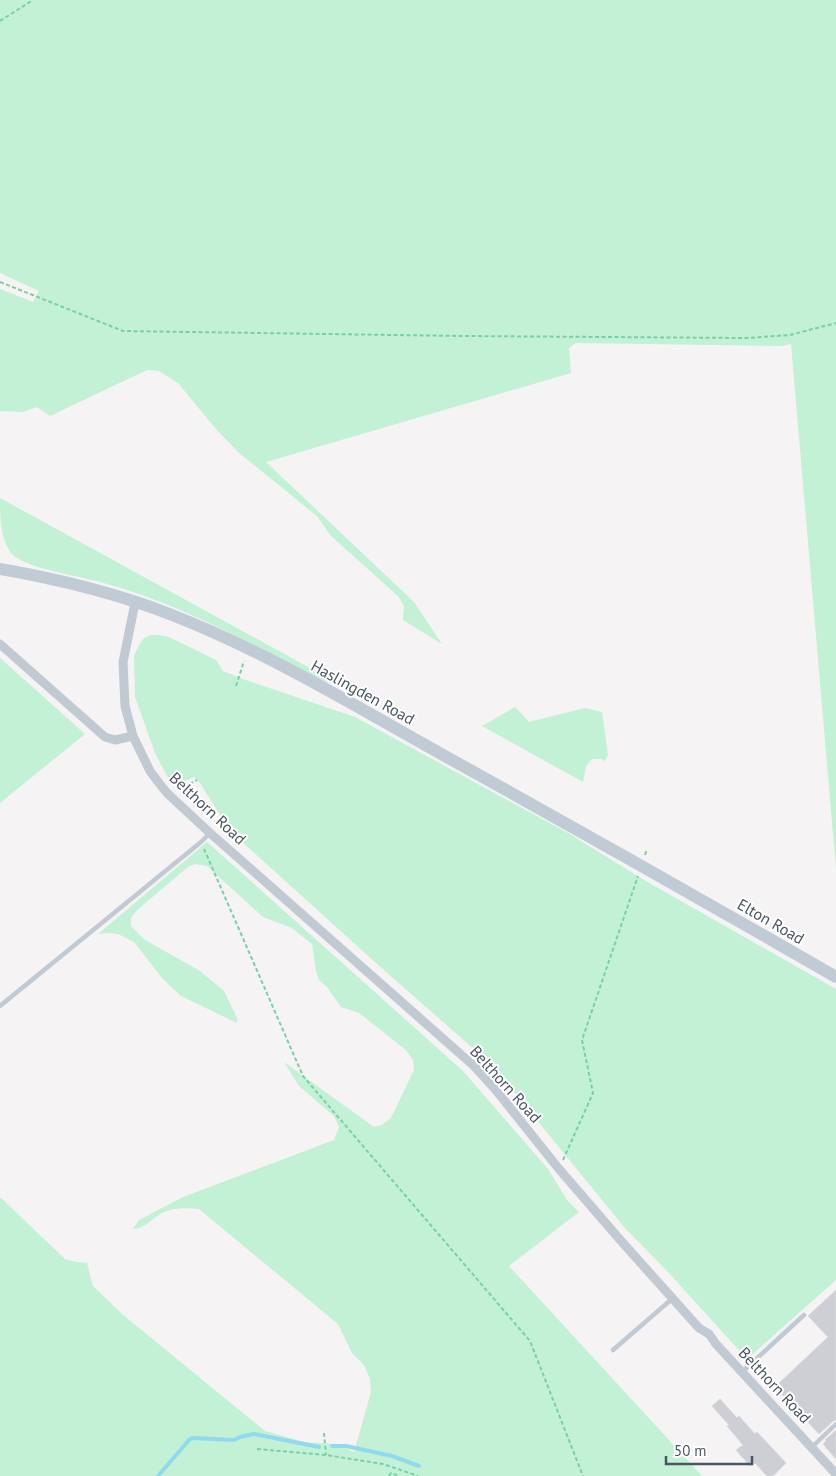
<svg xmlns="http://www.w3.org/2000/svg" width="836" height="1476" viewBox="0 0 836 1476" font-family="'PT Sans',sans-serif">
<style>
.green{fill:#c3f1d5}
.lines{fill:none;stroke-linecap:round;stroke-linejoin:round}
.stream{stroke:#90daee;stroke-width:4}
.building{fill:#cdcfd5;stroke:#d7d9de}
.path{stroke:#7ad0a6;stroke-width:2;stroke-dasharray:4 2.5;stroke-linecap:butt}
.service{stroke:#c1cad2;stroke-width:4.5}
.minor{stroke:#c1cad2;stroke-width:9}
.secondary{stroke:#c1cbd6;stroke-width:12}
.labels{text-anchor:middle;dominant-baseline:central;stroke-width:4;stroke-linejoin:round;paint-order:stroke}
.street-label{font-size:16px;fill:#4a5661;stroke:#fff}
</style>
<rect width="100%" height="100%" fill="#f5f3f3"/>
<g class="green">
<polygon points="0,0 836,0 836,869 791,344 782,346 576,343 569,348 571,373 266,462 414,602 442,644 403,620 404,606 398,596 331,536 317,516 239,453 216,429 178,383 159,371 147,370 50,416 37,407 23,412 0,411 0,289 33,302 39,291 0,273"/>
<path d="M0,498l339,186 -2,1 -11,-3c-74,-37 -146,-79 -226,-100 -20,-6 -77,-14 -89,-29 -11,-16 -11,-36 -11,-55z"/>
<polygon points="151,635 159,635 169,637 216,660 223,671 243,679 355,717 568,833 644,880 836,989 836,1280 747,1359 668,1272 624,1227 491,1064 386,972 230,831 200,783 194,777 178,784 167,776 155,753 135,697 134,656 139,645 144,638"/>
<polygon points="0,658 85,734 0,803"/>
<polygon points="515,707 529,722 585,708 602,712 608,755 605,761 601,759 592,759 586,766 583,782 482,726"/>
<path d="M207,842l256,229 85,98 19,31 12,12 -70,54 193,210h-702v-279l65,62 11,3 11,1 6,23 29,28 143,117 39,11 33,2 17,8 17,-60 -1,-13 -6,-14 -12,-12 -14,-29 -139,-115c-13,-1 -23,-2 -35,3 -11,5 -19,17 -31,17l6,-9 44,-23 151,-57 5,-13 -5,-11 -35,-30 -15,-24 90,65 8,-2 9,-7 23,-48 -1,-10 -7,-10 -47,-37 -18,-6 -14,-20 -8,-7 -3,-9 -4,-27 -20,-16 -29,-11 -56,-51 -11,-2 -7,2 -52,44 -6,8v8l14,14 55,31 24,20 13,27v5l-56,-27 -19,-18 -28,-36 -16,-8 -9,-1 -11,1z"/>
</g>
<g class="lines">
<g class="stream">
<polyline points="332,1446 346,1446 392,1456 419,1466"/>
<polyline points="158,1476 189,1440 192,1438 234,1440 240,1437 254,1434 319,1447"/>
</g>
</g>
<g class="building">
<polygon points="836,1290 836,1420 833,1421 819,1434 775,1387 828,1337 808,1316"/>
<polygon points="720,1399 737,1418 739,1416 755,1434 757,1432 786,1463 773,1476 767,1476 755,1463 750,1466 736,1450 743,1445 727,1426 729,1425 712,1406"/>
<polygon points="836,1430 836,1459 823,1444 826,1441 825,1440"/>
</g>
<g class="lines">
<g class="path">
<polyline points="0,21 33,0"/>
<polyline points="0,282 123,331 463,336 746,338 790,335 836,323"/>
<polyline points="236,686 244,661"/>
<polyline points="178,790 197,780"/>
<polyline points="204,849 303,1076 530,1341 583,1476"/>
<polyline points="645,855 647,849"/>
<polyline points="563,1160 593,1093 582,1040 638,876"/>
<polyline points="324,1433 326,1455"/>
<polyline points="257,1449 326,1455 383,1464 418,1476"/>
<polyline points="389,1476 391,1473 399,1476"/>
</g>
<g class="service">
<polyline points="0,1006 201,842 210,833"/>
<polyline points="613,1350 673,1298"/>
<polyline points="742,1372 804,1315"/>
<polyline points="812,1447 836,1424"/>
</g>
<g class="minor">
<polyline points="135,603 123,662 125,706 133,736 150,771 159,783 167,793 210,833 474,1066 495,1089 559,1169 622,1242 699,1328 709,1334 716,1344 836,1474"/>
<polyline points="0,644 105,737 115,740 133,736"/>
</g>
<path class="secondary" d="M0,569c57,10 119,25 172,46 95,37 183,91 271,140 132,73 263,147 393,222"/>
</g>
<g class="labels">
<g class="street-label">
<text transform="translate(363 692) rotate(29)">Haslingden Road</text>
<text transform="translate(208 808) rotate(43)">Belthorn Road</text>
<text transform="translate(771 921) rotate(30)">Elton Road</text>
<text transform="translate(506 1084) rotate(48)">Belthorn Road</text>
<text transform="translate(775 1385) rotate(47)">Belthorn Road</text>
</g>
</g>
<path d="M666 1456v8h86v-8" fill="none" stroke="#4a5661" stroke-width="2.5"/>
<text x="674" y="1456" font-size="15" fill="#4a5661" stroke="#ffffff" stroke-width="4" paint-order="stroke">50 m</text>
</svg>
